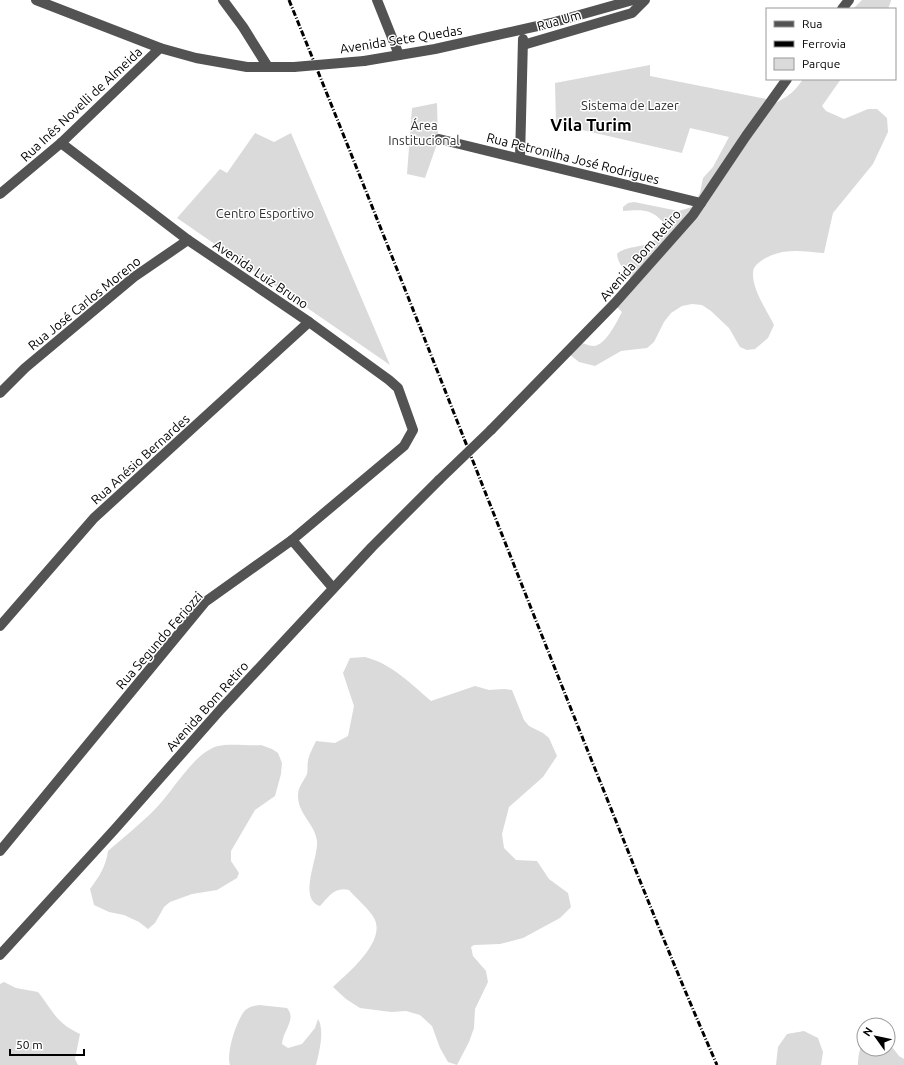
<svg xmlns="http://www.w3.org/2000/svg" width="904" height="1065" viewBox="0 0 904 1065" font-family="Ubuntu,sans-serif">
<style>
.green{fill:#dadada}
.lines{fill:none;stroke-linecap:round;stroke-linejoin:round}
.minor{stroke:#535353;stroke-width:10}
.rail{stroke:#000;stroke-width:3;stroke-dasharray:6 2 1 2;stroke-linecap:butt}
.minor-bridge{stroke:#535353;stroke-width:10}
.labels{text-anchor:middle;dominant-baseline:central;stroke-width:3;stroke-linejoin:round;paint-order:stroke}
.street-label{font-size:13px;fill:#000;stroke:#fff}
.park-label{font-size:13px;fill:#313131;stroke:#fff}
.district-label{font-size:17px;font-weight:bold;fill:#000;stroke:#fff}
</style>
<rect width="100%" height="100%" fill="#fff"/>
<g class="green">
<polygon points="862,0 891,0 891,1 888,9 853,9"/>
<path d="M650,65v11l117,23 -1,9c17,-9 26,-12 37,-29h38l-19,27 4,5 18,8 24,-10h9l10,9 1,14 -15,32 -40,49 -9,40c-23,-2 -43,-6 -63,8 -4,3 -8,6 -8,12 -1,16 14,38 21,52l-6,13 -13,11 -8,1 -7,-3 -11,-19 -18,-17 -9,-6 -10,-1 -10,2 -11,7 -7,9 -10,20 -7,6 -26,3 -26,15 -16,-4 -10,-8 13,-11c4,1 8,3 12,3 12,-1 23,-25 28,-34l-6,-6 16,-24c-4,-12 -14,-15 -15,-28 14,-13 43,0 45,-33 -12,-13 -23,-11 -39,-10v-4l5,-4 6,-1 45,9 13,-4 8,-14 3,-15 10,-11 16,-30 -39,-9 -8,25 -126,-29 -1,-41z"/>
<polygon points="437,103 438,141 425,178 407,174 412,108"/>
<polygon points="255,133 274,142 291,133 390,365 177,218 220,169 227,173"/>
<path d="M365,657c27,7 45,26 66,44l44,-15 14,4 15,-1 8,1 12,30 5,6 14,7 6,5 8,18 -14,21 -34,30 -7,27 2,14 12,12 21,1 12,18 19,14 3,14 -11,11 -37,20 -23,6 -26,1 -3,2 2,9 13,15 2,11 -13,27 -1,19 -5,14 -12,23 -9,-3 -8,-14 -8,-22 -12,-11 -14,-4 -15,1 -31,-4 -14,-9 -13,-12c15,-14 54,-46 41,-69 -5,-9 -18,-20 -25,-28 -14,-4 -21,7 -29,16 -23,-7 -1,-49 -3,-65 -2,-17 -19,-27 -19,-45 0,-10 5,-13 9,-22 1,-4 0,-9 1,-13 1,-7 5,-13 8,-20l19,2 13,-7 6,-30 -11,-33 7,-15z"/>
<path d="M261,745l11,4 6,4 4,10 -1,11 -6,22 -20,14 -24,41v10l8,12 -2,5 -20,12 -25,4 -22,8 -6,5 -9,16 -7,6 -9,-7 -15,-7 -15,-3 -15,-7 -4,-16c9,-12 16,-23 18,-38 17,-15 35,-29 50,-45 16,-17 37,-54 60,-60 11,-3 31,0 43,-1z"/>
<path d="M4,982l12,6 22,4c16,20 17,30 42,42l-5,25 3,6h-78v-81z"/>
<path d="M259,1005l28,3c10,11 -4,22 -5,36l6,4 14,-4 13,-16 3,-9c7,11 1,34 -2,46h-86c-4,-12 6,-42 13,-52 4,-6 10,-7 16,-8z"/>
<polygon points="804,1031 818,1038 823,1052 821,1065 776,1065 778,1047 787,1034"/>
<path d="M888,1042l11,14 5,3v6h-46c0,-7 1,-17 6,-22v6h24z"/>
</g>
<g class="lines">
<g class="minor">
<polyline points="36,0 160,48 196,58 247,67 294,67"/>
<polyline points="223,0 243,27 268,67"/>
<polyline points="377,0 399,55"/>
<polyline points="842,9 849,0"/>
<polyline points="523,45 632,13 645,0"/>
<polyline points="364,61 435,49 551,23 633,0"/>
<polyline points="439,139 701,203"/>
<polyline points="520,158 523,39"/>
<polyline points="0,194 61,143 160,48"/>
<polyline points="0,393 25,368 134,277 188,240"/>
<polyline points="491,430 615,303 693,215 746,136 787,79"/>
<polyline points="292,540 333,588"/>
<polyline points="0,626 94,518 309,322"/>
<polyline points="0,851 205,602 292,540 404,446 413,430 398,388 389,380 309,322 188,240 61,143"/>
<polyline points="0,955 115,829 221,709 372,547 439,480"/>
</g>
<path class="rail" d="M289,0c100,246 196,493 294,739 44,109 87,219 134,326"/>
<g class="minor-bridge">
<polyline points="294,67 364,61"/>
<polyline points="439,480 491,430"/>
</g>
</g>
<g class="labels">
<g class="street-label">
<text transform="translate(559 20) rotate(-16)">Rua Um</text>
<text transform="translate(401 39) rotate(-9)">Avenida Sete Quedas</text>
<text transform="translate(81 104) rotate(-43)">Rua Inês Novelli de Almeida</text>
<text transform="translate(573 158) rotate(14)">Rua Petronilha José Rodrigues</text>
<text transform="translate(640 255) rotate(-49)">Avenida Bom Retiro</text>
<text transform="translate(261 274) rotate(34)">Avenida Luiz Bruno</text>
<text transform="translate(84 303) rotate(-39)">Rua José Carlos Moreno</text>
<text transform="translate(140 459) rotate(-42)">Rua Anésio Bernardes</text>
<text transform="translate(159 640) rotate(-49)">Rua Segundo Feriozzi</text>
<text transform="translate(207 706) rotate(-48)">Avenida Bom Retiro</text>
</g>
<g class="park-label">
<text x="630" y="105">Sistema de Lazer</text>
<text x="424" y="125">Área<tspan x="424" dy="15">Institucional</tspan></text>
<text x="265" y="213">Centro Esportivo</text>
</g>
<g class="district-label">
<text x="591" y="124">Vila Turim</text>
</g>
</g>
<rect x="766" y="8" width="130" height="72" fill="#ffffff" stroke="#999999"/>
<rect x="774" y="21" width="20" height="6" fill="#535353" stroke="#999999"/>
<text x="802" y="28" font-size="12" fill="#000000">Rua</text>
<rect x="774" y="41" width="20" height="6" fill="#000000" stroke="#999999"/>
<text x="802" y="48" font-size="12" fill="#000000">Ferrovia</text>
<rect x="774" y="58" width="20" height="12" fill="#dadada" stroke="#999999"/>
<text x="802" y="68" font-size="12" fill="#000000">Parque</text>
<g transform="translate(876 1037) rotate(303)"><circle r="19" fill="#ffffff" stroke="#999999"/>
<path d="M0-3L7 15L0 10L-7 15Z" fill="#000000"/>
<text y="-6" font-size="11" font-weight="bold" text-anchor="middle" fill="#000000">N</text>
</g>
<path d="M10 1049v6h74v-6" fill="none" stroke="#000000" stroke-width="2"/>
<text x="16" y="1049" font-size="12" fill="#000000" stroke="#ffffff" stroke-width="3" paint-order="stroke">50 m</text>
</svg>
